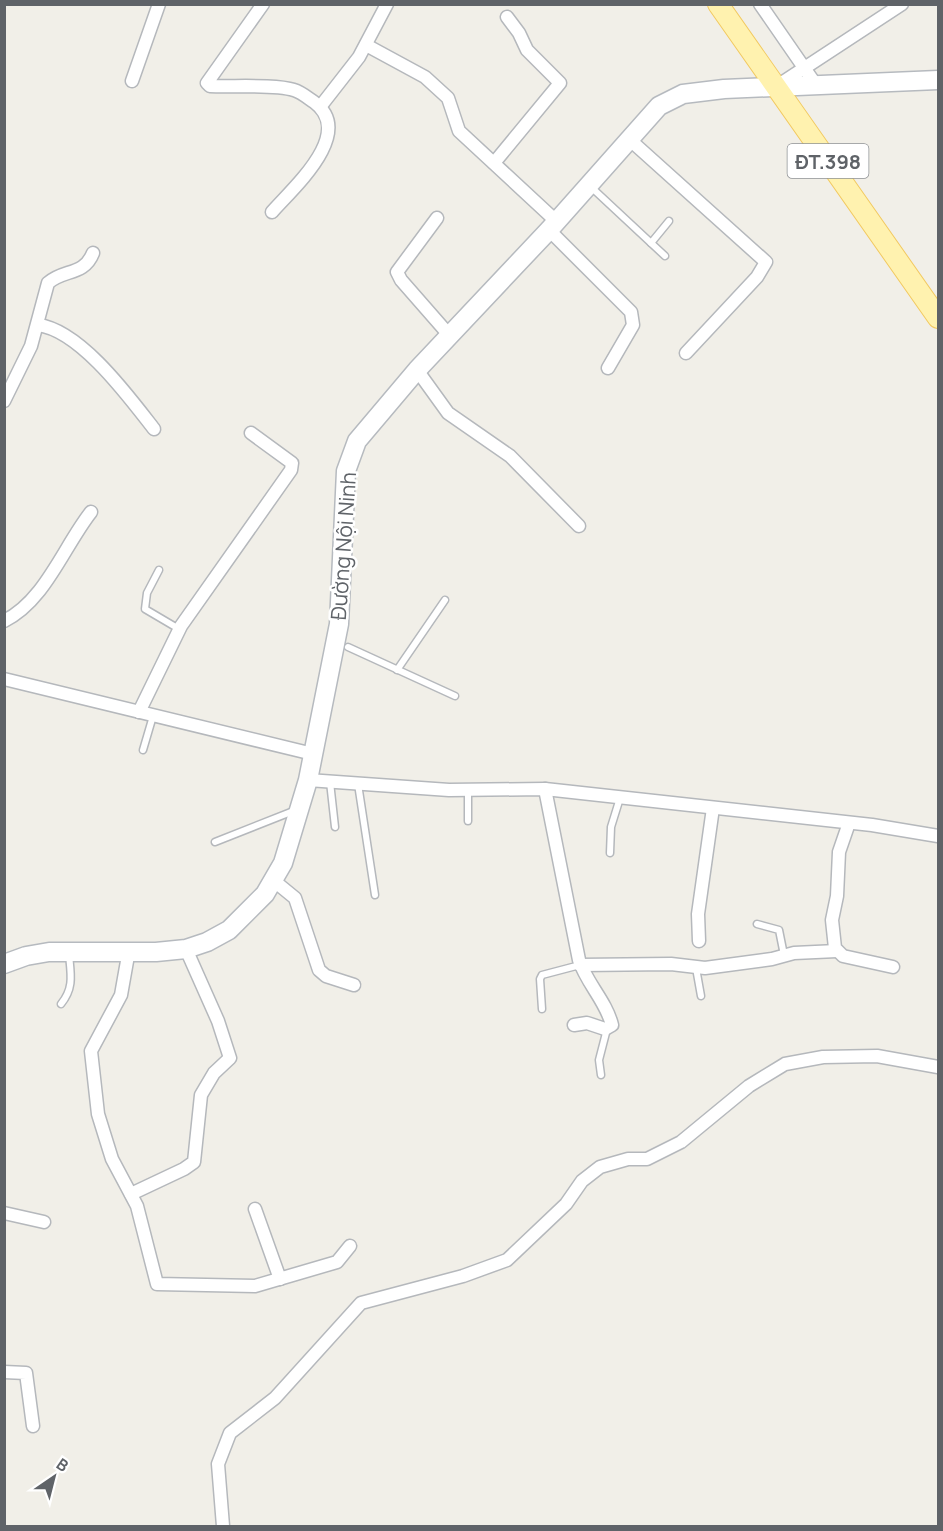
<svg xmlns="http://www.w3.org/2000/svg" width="943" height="1531" viewBox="0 0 943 1531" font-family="Manrope,sans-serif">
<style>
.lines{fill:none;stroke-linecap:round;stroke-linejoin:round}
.lane-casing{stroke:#b5b8bc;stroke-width:9}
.street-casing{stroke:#b5b8bc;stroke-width:15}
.secondary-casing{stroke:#b6babf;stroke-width:21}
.primary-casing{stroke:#f2c960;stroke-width:22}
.lane{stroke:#fff;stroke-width:6}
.street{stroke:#fff;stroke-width:12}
.secondary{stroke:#fff;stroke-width:18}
.primary{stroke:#fff2af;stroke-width:20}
.labels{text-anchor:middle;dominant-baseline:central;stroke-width:5;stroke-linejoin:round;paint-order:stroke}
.shield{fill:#fff;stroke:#8f9295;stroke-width:1.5}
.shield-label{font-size:20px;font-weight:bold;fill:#5f6368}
.street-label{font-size:21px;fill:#5f6368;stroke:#fff}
</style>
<rect width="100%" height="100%" fill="#f1efe8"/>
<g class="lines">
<g class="lane-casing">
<g id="lane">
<polyline points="591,187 665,256"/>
<polyline points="651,243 669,221"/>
<polyline points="159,570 147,593 145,609 179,629"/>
<polyline points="348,647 455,696"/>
<polyline points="397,670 445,600"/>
<polyline points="143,750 153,716"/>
<polyline points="330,782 335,827"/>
<polyline points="358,784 375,895"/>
<polyline points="468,821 468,790"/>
<polyline points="215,842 296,810"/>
<polyline points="610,853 611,827 620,798"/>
<polyline points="757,924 779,930 784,955"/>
<polyline points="696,968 701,996"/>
<path d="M61,1004c13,-16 10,-29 8,-49"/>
<polyline points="542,1009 540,979 542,975 580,965"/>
<polyline points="601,1075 599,1060 607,1029"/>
</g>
</g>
<g class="street-casing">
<g id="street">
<path d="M263,4l-56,79 3,3c22,1 65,-2 84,4 7,2 14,8 20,12 42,31 -20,85 -42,110"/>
<polyline points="760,4 816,85"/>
<polyline points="366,45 425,77 448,98 459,131 556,221"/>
<polyline points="132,81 159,4"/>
<polyline points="777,86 902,4"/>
<polyline points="320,107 359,57 387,4"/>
<polyline points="629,139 766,262 757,277 686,353"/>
<polyline points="494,163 560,83 527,50 519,33 507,17"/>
<polyline points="437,218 397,272 401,280 450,336"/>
<polyline points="549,230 631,312 633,325 608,368"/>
<path d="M38,325c42,5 91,72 116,104"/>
<polyline points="417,370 448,413 510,456 579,526"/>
<path d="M4,401l27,-55 17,-63c15,-14 36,-7 45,-30"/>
<path d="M4,621c41,-20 60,-75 87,-109"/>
<polyline points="4,679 313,754"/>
<polyline points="139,712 181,626 291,470 292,463 251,433"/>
<polyline points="308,780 449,790 545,789 872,825 938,836"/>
<path d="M545,789l34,171c8,24 27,41 33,65l-7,4 -18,-6 -13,2"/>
<polyline points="849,823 839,852 837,896 832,920 835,948 843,956 893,967"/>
<polyline points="273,880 295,898 319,970 326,976 354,985"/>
<polyline points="699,941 698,914 713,808"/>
<polyline points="129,950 121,995 91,1051 98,1114 112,1159 137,1206 157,1284 255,1286 337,1262 350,1246"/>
<polyline points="580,965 671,964 705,968 772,959 794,953 837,951"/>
<polyline points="131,1194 184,1169 194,1162 201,1095 214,1073 230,1058 218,1021 186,949"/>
<polyline points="255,1209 280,1279"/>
<polyline points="4,1213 44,1222"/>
<polyline points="4,1372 26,1373 33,1426"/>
<polyline points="223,1526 218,1464 230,1433 275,1398 361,1303 463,1276 507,1260 566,1204 582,1181 600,1167 628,1159 647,1159 681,1142 749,1086 785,1064 823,1057 877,1056 938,1067"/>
</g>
</g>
<g class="secondary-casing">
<polyline id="secondary" points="4,964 26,956 49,952 156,952 186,949 207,942 229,930 265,894 283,863 308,780 339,624 346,471 357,441 417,370 549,230 659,106 683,94 724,89 938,80"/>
</g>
<g class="primary-casing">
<polyline id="primary" points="718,4 938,318"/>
</g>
<use href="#lane" class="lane"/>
<use href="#street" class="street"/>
<use href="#secondary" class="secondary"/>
<use href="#primary" class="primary"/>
</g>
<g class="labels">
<rect class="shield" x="787.5" y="144" width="81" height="34" rx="4.5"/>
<g class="shield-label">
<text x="828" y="161">ĐT.398</text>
</g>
<g class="street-label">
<text transform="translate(343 546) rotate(-86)">Đường Nội Ninh</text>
</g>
</g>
<rect width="943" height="1531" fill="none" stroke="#5f6368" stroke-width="12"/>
<g transform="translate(54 1477) rotate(35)" stroke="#ffffff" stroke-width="4.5" paint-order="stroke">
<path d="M0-4.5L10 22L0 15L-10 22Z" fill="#5f6368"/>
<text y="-9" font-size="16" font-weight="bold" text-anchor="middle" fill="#5f6368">B</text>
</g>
</svg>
